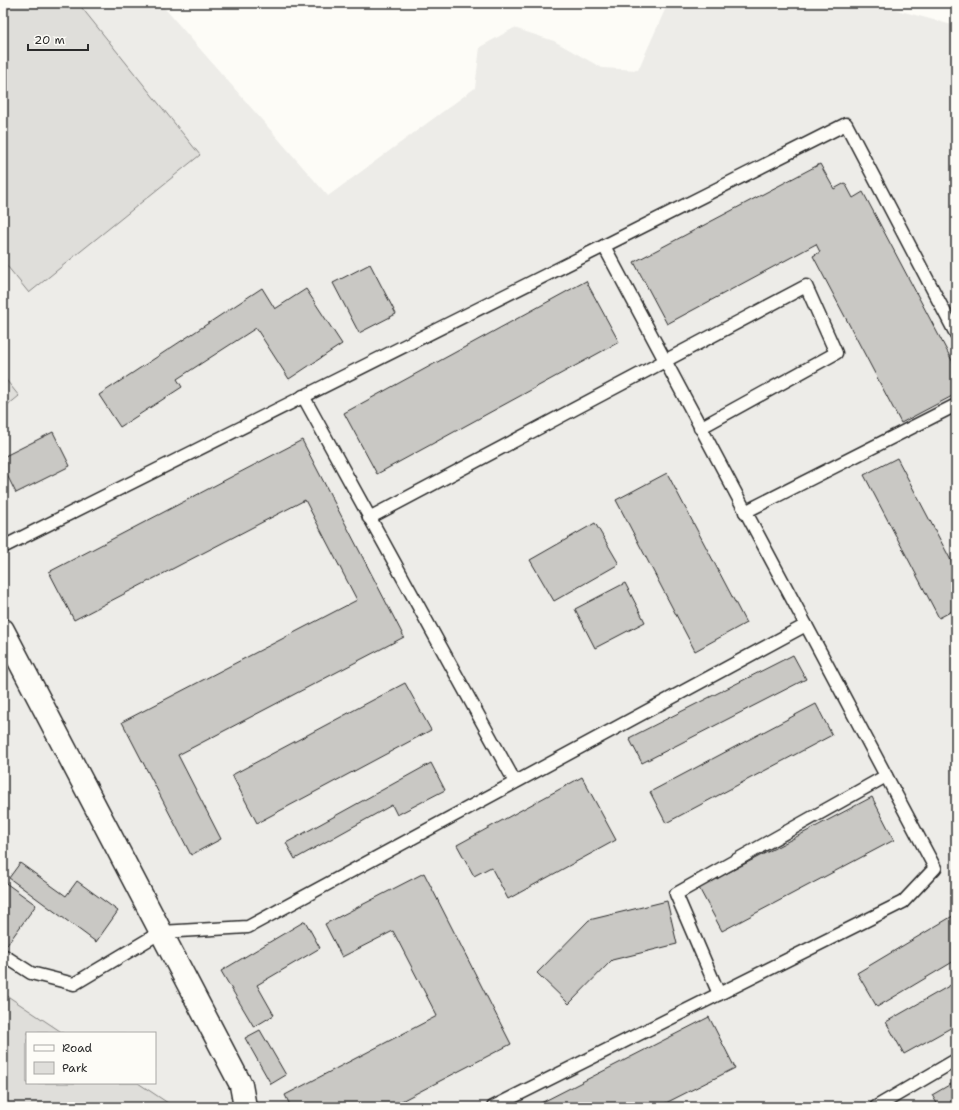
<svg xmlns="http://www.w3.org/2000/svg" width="959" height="1110" viewBox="0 0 959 1110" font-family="'Shantell Sans',sans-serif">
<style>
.built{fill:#edece8;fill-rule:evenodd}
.green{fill:#dfdeda;stroke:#858482}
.building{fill:#c9c8c4;stroke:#2b2b2b}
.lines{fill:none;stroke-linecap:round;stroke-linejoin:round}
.service-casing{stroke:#2b2b2b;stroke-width:15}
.tertiary-casing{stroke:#2b2b2b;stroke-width:25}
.service{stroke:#fdfcf7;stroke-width:12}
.tertiary{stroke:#fdfcf7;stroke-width:22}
</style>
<rect width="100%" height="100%" fill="#fdfcf7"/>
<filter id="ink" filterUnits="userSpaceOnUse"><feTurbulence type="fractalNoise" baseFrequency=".025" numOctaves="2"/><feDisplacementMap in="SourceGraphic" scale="8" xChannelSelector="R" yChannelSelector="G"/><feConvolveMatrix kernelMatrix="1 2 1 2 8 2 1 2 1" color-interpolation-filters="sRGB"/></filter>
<g filter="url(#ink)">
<path class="built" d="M3,3h157l168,193 147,-108 5,-41 34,-19 40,13 48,27 36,2 30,-67h203l85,23v1081h-953zM27,1033h128v50h-128z"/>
<g class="green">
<polygon points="3,3 78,3 200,155 29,293 3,261"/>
<polygon points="3,376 19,396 3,409"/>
<polygon points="3,993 63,1033 27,1033 27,1083 138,1083 174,1107 3,1107"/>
</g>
<g class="building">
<polygon points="820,164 834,189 845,183 853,198 863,192 956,368 956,394 901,423 813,256 820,252 816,244 667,324 634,262"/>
<polygon points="370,264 396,314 359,333 333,283"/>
<polygon points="586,281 619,342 377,474 344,413"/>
<polygon points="262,288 275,309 306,289 342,344 289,379 256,328 177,379 182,387 120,427 99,395"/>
<polygon points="53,432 70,466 16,493 3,467 3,457"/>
<polygon points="302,440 404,637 178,755 221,839 191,855 122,722 357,600 305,500 74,620 49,572"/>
<polygon points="897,458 956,570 956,609 939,618 864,475"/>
<polygon points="667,473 746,623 695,651 616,500"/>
<polygon points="595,523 619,564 554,601 530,560"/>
<polygon points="625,583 645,622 595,648 575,609"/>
<polygon points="793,655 806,679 642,763 629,738"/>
<polygon points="405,683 431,730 257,823 232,775"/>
<polygon points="816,704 832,735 666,823 650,792"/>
<polygon points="431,763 445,790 397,815 392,805 295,859 286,843"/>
<polygon points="582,777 616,840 508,899 491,867 474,876 457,845"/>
<polygon points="872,797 894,840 722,931 699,888"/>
<polygon points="20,863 66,896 77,881 118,911 96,942 9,878"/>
<polygon points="424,873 511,1044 390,1107 291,1107 285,1095 437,1016 393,931 342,957 325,924"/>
<polygon points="3,881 36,905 7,945 3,942"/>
<polygon points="667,901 677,944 612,960 569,1004 537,973 589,920"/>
<polygon points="956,914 956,960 877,1007 857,973"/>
<polygon points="305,921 320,948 257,985 274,1015 254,1027 221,971"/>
<polygon points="956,982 956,1025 904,1054 886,1022"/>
<polygon points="709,1017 735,1068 658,1107 533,1107"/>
<polygon points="260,1030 286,1075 271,1084 245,1038"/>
<polygon points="956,1081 956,1107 939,1107 932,1095"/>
</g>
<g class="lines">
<g class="service-casing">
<g id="service">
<polyline points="604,246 846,124 956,334"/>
<polyline points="303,396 515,782"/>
<polyline points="745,512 956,405"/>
<polyline points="369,518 806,286 836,353 700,428"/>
<polyline points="3,547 604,246 806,625"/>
<polyline points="3,955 31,973 74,984 161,932 248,927 806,625 935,868 903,902 493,1107"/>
<polyline points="719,994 676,894 886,776"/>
<polyline points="876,1107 956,1060"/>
</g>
</g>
<g class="tertiary-casing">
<polyline id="tertiary" points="3,630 241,1085 245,1107"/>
</g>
<use href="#service" class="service"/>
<use href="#tertiary" class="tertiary"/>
</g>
</g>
<rect width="959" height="1110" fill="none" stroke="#fdfcf7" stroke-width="16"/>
<rect x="8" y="8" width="943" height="1094" fill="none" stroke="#2b2b2b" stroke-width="1.5" filter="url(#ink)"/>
<rect x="26" y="1032" width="130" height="52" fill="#fdfcf7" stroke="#a9a8a5"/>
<rect x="34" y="1045" width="20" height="6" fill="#fdfcf7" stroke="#a9a8a5"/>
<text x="62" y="1052" font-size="12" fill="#2b2b2b">Road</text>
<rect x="34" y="1062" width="20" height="12" fill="#dfdeda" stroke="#a9a8a5"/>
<text x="62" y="1072" font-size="12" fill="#2b2b2b">Park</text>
<path d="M28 44v6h60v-6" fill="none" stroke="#2b2b2b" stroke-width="2"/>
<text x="34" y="44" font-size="12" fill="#2b2b2b" stroke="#fdfcf7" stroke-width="3" paint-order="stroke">20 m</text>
</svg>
